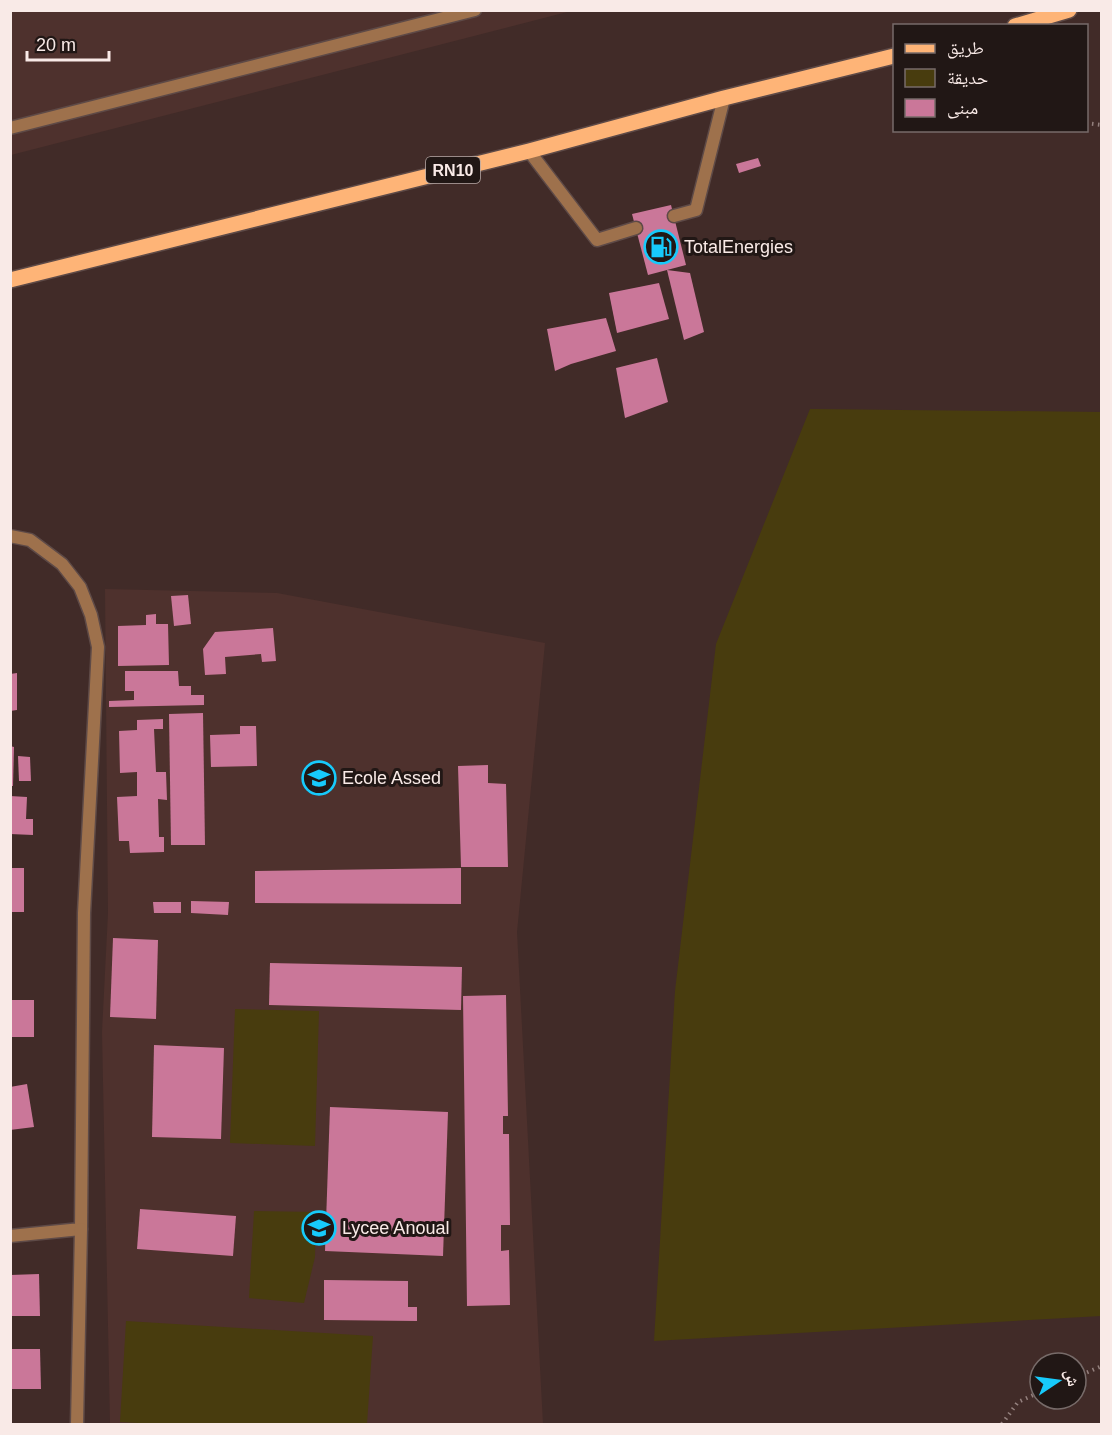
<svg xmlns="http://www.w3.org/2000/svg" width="1112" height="1435" viewBox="0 0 1112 1435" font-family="Arial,'Noto Naskh Arabic',sans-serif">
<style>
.built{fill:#4e312d}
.green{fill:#483c0e}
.building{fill:#ca7799}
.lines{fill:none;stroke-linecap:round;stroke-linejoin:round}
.service-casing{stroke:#5e4a47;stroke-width:15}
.minor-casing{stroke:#5e4a47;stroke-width:15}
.primary-casing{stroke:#5e4a47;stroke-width:18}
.path{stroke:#94817e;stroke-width:4;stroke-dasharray:1.5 4.5;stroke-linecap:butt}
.service{stroke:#9e714c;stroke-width:12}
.minor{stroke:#9e714c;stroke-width:12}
.primary{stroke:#feb477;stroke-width:15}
.labels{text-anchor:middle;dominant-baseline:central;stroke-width:6;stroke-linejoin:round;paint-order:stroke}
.shield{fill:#211715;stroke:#b8aba8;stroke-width:1.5}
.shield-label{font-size:16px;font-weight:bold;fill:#f9eae7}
.poi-label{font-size:18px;fill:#f9eae7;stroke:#211715;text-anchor:start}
</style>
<rect width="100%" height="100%" fill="#412b28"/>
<g class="built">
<polygon points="11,11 571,11 11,155"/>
<polygon points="105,589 277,593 545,643 517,932 543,1424 110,1424 102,1032 108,913"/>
</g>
<g class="green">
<polygon points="810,409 1101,412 1101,1316 654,1341 675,991 716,644"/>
<polygon points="235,1009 319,1011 315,1146 230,1143"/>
<polygon points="254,1211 316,1212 315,1257 304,1303 249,1298"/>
<polygon points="126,1321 373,1336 367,1424 155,1424 120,1422"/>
</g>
<g class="building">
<polygon points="758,158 761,166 739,173 736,164"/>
<polygon points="671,205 686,265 648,275 632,214"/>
<polygon points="667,270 690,273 704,332 684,340"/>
<polygon points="659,283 669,319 617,333 609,293"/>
<polygon points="606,318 616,351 571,364 555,371 547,329"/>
<polygon points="657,358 668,402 625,418 616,368"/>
<polygon points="188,595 191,624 174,626 171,596"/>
<polygon points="156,614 156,624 168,624 169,665 118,666 118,626 146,625 146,615"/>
<polygon points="273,628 276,661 262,662 261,654 225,657 226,674 205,675 203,649 215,632"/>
<polygon points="125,671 178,671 179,686 191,686 191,695 204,695 204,705 109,707 109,701 134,700 134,691 125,691"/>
<polygon points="17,673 17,710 10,711 10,674"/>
<polygon points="203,713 205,845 171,845 169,714"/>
<polygon points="163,719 163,729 154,729 156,772 166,772 167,800 158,799 159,837 164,837 164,852 130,853 129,841 119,841 117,797 137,796 137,772 120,773 119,731 137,730 137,720"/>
<polygon points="240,726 256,726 257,766 211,767 210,735 240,734"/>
<polygon points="10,746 14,747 13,786 10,786"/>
<polygon points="18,756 30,757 31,781 19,781"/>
<polygon points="488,765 488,783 506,784 508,867 461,867 458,766"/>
<polygon points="10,796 27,797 26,819 33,819 33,835 10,834"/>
<rect x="10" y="868" width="14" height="44"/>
<polygon points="461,868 461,904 255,903 255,871"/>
<polygon points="191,901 229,902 228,915 191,913"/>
<polygon points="153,902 181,902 181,913 154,913"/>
<polygon points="113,938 158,940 156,1019 110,1017"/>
<polygon points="270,963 462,967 461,1010 269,1005"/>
<polygon points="506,995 508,1116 503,1116 503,1134 509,1134 510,1225 501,1225 501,1251 509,1250 510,1305 467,1306 463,996"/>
<rect x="10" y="1000" width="24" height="37"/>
<polygon points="154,1045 224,1048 221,1139 152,1137"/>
<polygon points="27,1084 34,1127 10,1130 10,1087"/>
<polygon points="330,1107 448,1112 443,1256 325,1251"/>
<polygon points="140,1209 236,1216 233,1256 137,1249"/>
<polygon points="39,1274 40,1316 10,1316 10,1275"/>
<polygon points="324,1280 408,1281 408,1307 417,1307 417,1321 324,1320"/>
<polygon points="10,1349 40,1349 41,1389 11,1389"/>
</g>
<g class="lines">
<g class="service-casing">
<g id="service">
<polyline points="10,128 475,10"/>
<polyline points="529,151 597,240 636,228"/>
<polyline points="674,216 696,210 724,98"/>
</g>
</g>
<g class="minor-casing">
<g id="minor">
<polyline points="10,536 30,540 62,564 80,587 91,615 98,647 84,913 81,1229 10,1236"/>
<polyline points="77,1424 81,1229"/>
</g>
</g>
<g class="primary-casing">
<g id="primary">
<polyline points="1015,26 1069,10"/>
<polyline points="10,280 529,151 724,98 894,56"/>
</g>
</g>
<g class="path">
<polyline points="1086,123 1102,125"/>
<polyline points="1076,1377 1102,1366"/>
<polyline points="1002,1424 1018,1402 1040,1392"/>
</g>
<use href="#service" class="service"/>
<use href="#minor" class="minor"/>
<use href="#primary" class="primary"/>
</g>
<defs>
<g id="fuel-ring" transform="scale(1.725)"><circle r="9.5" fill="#211715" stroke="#17cafb" stroke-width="1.5"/><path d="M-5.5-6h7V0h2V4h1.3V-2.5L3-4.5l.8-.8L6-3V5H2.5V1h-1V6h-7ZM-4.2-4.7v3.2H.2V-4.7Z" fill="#17cafb"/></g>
<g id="school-ring" transform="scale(1.725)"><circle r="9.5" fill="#211715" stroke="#17cafb" stroke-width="1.5"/><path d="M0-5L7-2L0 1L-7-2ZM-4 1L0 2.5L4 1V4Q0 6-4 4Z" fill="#17cafb"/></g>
<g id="university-ring" transform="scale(1.725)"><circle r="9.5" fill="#211715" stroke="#17cafb" stroke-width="1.5"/><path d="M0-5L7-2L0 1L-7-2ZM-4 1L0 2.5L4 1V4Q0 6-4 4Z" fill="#17cafb"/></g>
</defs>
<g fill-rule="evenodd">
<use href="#fuel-ring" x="661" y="247"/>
<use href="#school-ring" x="319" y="778"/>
<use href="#university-ring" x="319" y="1228"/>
</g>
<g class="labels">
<rect class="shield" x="426" y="157" width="54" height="26" rx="4.5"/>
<g class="shield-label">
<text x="453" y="170">RN10</text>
</g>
<g class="poi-label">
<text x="684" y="247">TotalEnergies</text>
<text x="342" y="778">Ecole Assed</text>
<text x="342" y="1228">Lycee Anoual</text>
</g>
</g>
<rect width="1112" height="1435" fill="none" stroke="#f9eae7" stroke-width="24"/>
<rect x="893" y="24" width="195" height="108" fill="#211715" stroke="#776b69" stroke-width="1.5"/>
<rect x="905" y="44" width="30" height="9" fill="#feb477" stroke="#776b69" stroke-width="1.5"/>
<text x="947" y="54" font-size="18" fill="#f9eae7">طريق</text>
<rect x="905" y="69" width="30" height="18" fill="#483c0e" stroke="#776b69" stroke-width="1.5"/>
<text x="947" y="84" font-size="18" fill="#f9eae7">حديقة</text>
<rect x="905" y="99" width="30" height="18" fill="#ca7799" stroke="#776b69" stroke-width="1.5"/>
<text x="947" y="114" font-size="18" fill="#f9eae7">مبنى</text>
<g transform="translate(1058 1381) rotate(77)"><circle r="28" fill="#211715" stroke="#776b69" stroke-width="1.5"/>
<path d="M0-4.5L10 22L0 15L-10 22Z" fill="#17cafb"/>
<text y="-9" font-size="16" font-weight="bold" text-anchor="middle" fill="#f9eae7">ش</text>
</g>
<path d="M27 51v9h82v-9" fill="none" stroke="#f9eae7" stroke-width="3"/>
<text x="36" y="51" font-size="18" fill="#f9eae7" stroke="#211715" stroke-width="4.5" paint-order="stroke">20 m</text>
</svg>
